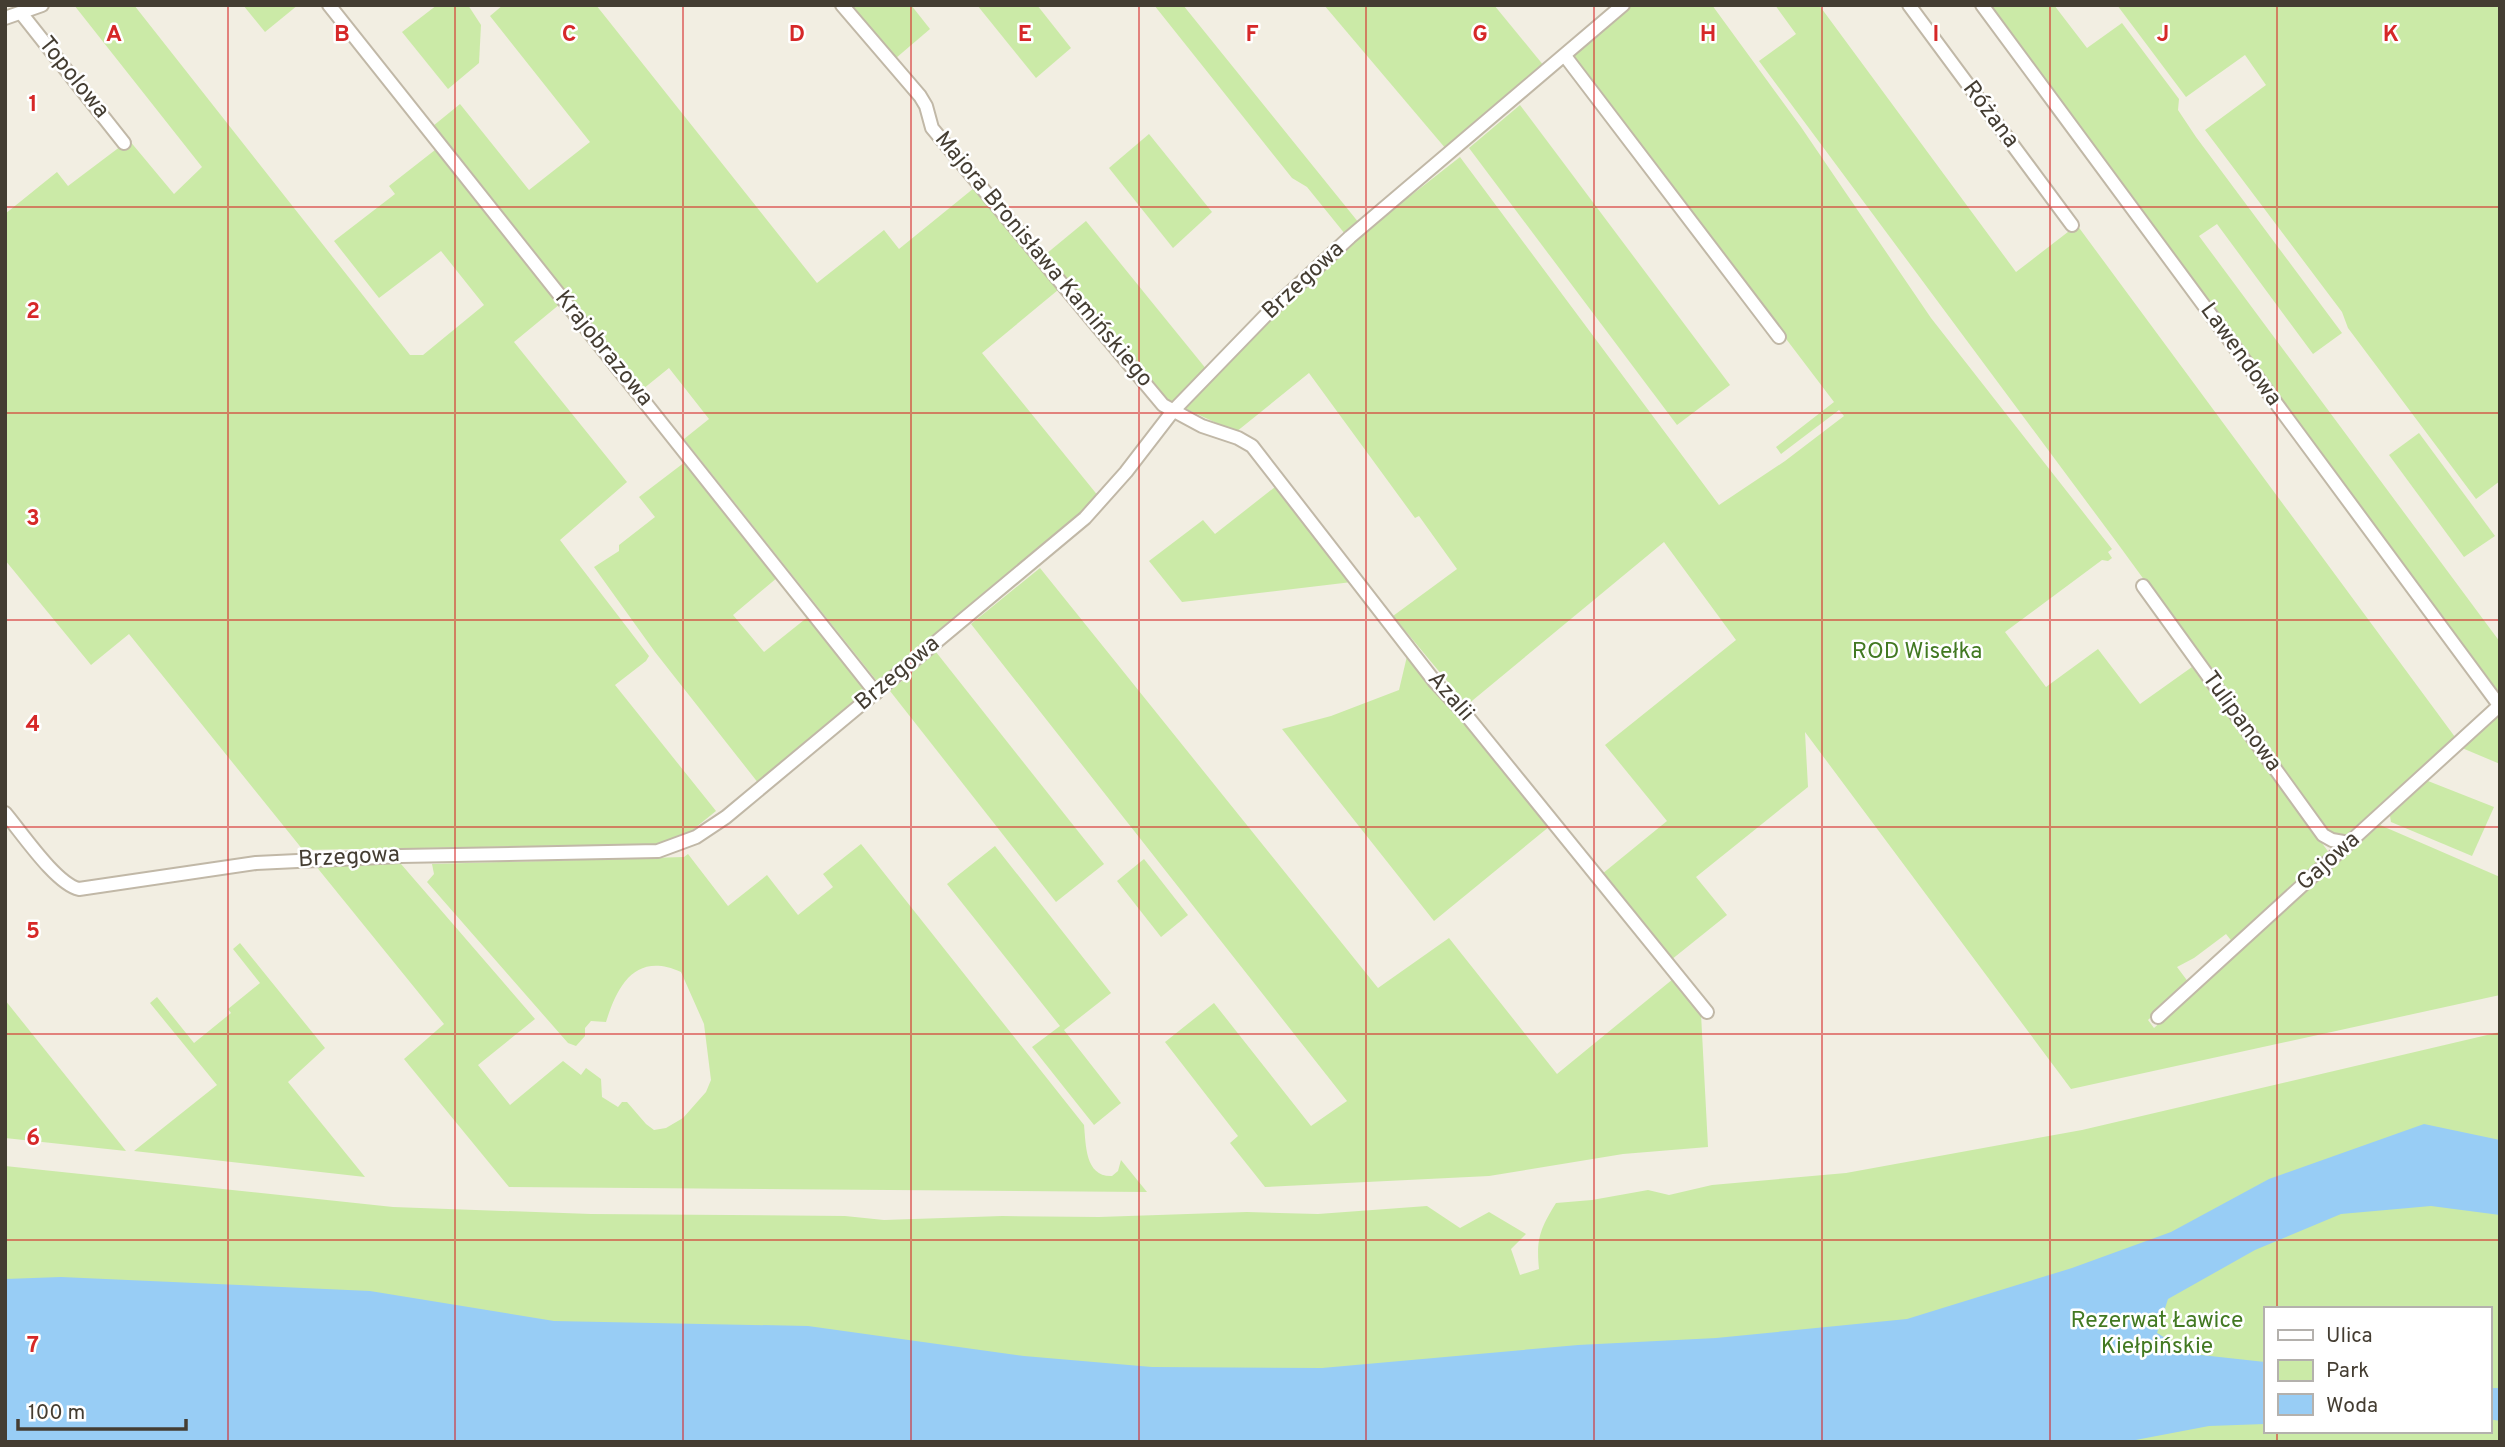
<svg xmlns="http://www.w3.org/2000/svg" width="2505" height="1447" viewBox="0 0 2505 1447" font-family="Overpass,sans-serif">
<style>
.green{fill:#cbeaa7;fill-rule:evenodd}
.water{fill:#98cdf5}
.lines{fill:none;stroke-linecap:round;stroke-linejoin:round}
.street-casing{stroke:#c1b8a7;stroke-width:16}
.street{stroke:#fff;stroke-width:12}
.grid{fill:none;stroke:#d62828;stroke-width:2;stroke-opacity:0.55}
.labels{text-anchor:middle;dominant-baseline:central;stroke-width:5;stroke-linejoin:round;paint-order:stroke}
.street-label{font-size:23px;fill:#443d32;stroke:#fff}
.park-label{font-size:23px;fill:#427922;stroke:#fff}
.grid-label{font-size:23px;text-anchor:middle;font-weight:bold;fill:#d62828;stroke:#fff;stroke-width:5;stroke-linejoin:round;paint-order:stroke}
</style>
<rect width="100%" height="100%" fill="#f2eee2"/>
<g class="green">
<polygon points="74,5 134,5 410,355 423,355 484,305 441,251 379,298 334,241 395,194 389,186 435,150 560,304 514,342 627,482 560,540 649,656 646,661 615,685 716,811 690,832 661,844 303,850 129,634 91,665 5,560 5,214 57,172 68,186 129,140 174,194 202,167"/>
<polygon points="243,5 298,5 265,32"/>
<polygon points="437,5 468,5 481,25 479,63 448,89 402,32"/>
<polygon points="503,5 596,5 817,283 884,230 899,249 974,188 1058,290 982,353 1099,497 880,685 684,439 709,419 669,368 643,389 433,126 460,104 529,190 590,142 490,16"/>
<polygon points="849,5 911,5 930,29 896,58"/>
<polygon points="977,5 1037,5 1071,48 1036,78"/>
<polygon points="1154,5 1183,5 1359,223 1345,234 1307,187 1292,178"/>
<polygon points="1324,5 1494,5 1544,66 1446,149"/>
<path d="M1630,5h82l89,122 130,191 181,231 -4,3 4,6 -4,3 -6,-1 -97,72 41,55 52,-38 42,55 52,-37 138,187 -96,90 -8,-10 -32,24 -17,9 12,16 -41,37 6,8 226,-203 120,52v118l-429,94 -266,-357 3,55 -112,90 31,38 -56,45 -69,-86 65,-53 -62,-76 131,-105 -72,-98 -197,163 -74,-89 64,-47 -38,-53 -4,2 -11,-15 -95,-130 -73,59 -52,-24c72,-76 142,-145 222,-213l3,2 51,-40 259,348 66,-44 59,-45 -5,-6 -58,44 -5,-7 58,-45 -263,-346z"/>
<polygon points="1775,5 1819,5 2016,272 2077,225 2455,737 2345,836 2334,836 2329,833 2118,544 1759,61 1796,34"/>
<polygon points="1988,5 2054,5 2087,48 2122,23 2179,99 2178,110 2196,137 2342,333 2313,354 2217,224 2199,236 2500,642 2500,694"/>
<polygon points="2117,5 2500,5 2500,481 2476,499 2348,328 2342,312 2205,130 2266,85 2245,55 2186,97"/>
<polygon points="1520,105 1730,385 1677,425 1469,148"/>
<polygon points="1149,134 1212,212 1173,248 1109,168"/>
<polygon points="1086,221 1207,370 1175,403 1167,401 1046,254"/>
<polygon points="2419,433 2495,536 2464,557 2389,455"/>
<polygon points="685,462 778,577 733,615 764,652 809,616 870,693 759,784 655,652 594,567 619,551 619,545 655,517 639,497"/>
<polygon points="1275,487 1352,582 1182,602 1149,561 1203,520 1215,534"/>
<polygon points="1040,568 1378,988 1449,938 1557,1074 1673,979 1701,1014 1708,1147 1623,1154 1489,1176 1265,1187 1230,1143 1238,1136 1165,1042 1214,1003 1311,1126 1347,1101 971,624"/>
<polygon points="936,652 1104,864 1056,902 890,691"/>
<polygon points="1408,652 1550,826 1434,921 1282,729 1331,716 1399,690"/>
<polygon points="2500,714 2500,764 2462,748"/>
<polygon points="2428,781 2494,807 2472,856 2391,822 2390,816"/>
<path d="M861,844l223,281c2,20 1,52 28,51l6,-5 3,-11 26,32 -638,-5 -105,-128 40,-35 -129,-159 86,-1 134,155 -57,46 32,40 53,-44 18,14 5,-7 15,11 1,18 16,10 4,-5h5l19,22 8,6 12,-2 17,-10 23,-26 5,-12 -7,-56 -23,-52c-45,-20 -63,12 -75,50l-15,-1 -6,7v8l-9,10 -8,-3 -141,-161 7,-8 -2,-10 252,-7 4,-3 40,52 39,-31 31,40 35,-28 -10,-13z"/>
<polygon points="995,846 1111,993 1064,1030 1121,1103 1094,1125 1032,1047 1060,1026 947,884"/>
<polygon points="1144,859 1188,915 1161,937 1117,881"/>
<polygon points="240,943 325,1048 288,1082 365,1177 134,1151 217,1085 150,1003 157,997 194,1043 231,1013 228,1009 260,983 233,949"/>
<polygon points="5,1000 126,1151 5,1138"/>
<path d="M2500,1032v410h-2495v-276l388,41 198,7 254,2 39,4 118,-4 97,1 148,-5 71,2 109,-8 33,22 29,-16 37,22 -15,15 9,26 19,-6c-3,-30 1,-40 17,-66l36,-3 56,-10 21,5 43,-10 134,-12 236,-43zM2265,1309h224v122h-224z"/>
</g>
<g class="water">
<polygon points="2424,1124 2500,1140 2500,1215 2431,1206 2341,1214 2255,1250 2168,1299 2157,1333 2192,1354 2265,1362 2265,1424 2209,1426 2125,1442 5,1442 5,1279 61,1277 370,1291 554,1321 808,1326 1024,1356 1152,1367 1322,1368 1578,1345 1716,1338 1907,1319 2072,1268 2171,1232 2269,1179"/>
<polygon points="2489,1388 2500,1388 2500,1421 2489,1419"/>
</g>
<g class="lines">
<g class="street-casing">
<g id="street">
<polyline points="329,5 876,693"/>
<polyline points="842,5 920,96 926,106 932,128 1163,405 1202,426 1238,438 1252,446 1435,682 1467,716 1707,1012"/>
<polyline points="1909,5 2072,225"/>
<polyline points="1982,5 2499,705"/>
<polyline points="21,13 124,143"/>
<polyline points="5,18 42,5"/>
<polyline points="1565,56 1779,337"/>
<polyline points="2143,586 2323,835 2332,840 2349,843"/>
<path d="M5,813c17,20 51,71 74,76l177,-26 145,-7 257,-5 38,-14 30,-20 359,-299 41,-46 47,-61 94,-97 83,-77 273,-232"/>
<polyline points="2158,1017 2500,705"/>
</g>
</g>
<use href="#street" class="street"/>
</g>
<path class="grid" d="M228,5v1437M455,5v1437M683,5v1437M911,5v1437M1139,5v1437M1366,5v1437M1594,5v1437M1822,5v1437M2050,5v1437M2277,5v1304M5,207h2495M5,413h2495M5,620h2495M5,827h2495M5,1034h2495M5,1240h2495M2277,1431v11"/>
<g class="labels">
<g class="street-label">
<text transform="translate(73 78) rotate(51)">Topolowa</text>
<text transform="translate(1990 115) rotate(53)">Różana</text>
<text transform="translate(1043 260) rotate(50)">Majora Bronisława Kamińskiego</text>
<text transform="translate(1304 281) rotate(-43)">Brzegowa</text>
<text transform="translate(603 349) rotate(51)">Krajobrazowa</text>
<text transform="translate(2240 355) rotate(54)">Lawendowa</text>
<text transform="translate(898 674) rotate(-40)">Brzegowa</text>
<text transform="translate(1450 697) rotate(49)">Azalii</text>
<text transform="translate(2241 722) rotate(54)">Tulipanowa</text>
<text transform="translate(349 858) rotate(-3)">Brzegowa</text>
<text transform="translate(2329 862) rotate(-42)">Gajowa</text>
</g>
<g class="park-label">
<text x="1917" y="652">ROD Wisełka</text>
<text x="2157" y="1321">Rezerwat Ławice<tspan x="2157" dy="26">Kiełpińskie</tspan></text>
</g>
</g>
<g class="grid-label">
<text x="114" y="41">A</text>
<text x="342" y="41">B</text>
<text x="569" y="41">C</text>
<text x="797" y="41">D</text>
<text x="1025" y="41">E</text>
<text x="1252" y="41">F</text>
<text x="1480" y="41">G</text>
<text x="1708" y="41">H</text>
<text x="1936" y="41">I</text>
<text x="2163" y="41">J</text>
<text x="2391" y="41">K</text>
<text x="33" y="111">1</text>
<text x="33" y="318">2</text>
<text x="33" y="525">3</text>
<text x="33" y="731">4</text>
<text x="33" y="938">5</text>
<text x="33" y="1145">6</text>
<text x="33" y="1352">7</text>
</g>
<rect width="2505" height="1447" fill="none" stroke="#443d32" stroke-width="14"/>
<rect x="2264" y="1307" width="228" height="126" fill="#ffffff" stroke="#b4b1ad" stroke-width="2"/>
<rect x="2278" y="1330" width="35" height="10" fill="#ffffff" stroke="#b4b1ad" stroke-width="2"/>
<text x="2326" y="1342" font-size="21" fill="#443d32">Ulica</text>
<rect x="2278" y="1360" width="35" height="21" fill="#cbeaa7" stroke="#b4b1ad" stroke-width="2"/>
<text x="2326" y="1377" font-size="21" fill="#443d32">Park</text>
<rect x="2278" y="1394" width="35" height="21" fill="#98cdf5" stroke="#b4b1ad" stroke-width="2"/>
<text x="2326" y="1412" font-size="21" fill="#443d32">Woda</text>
<path d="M18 1419v10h168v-10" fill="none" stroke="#443d32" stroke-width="3.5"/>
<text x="28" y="1419" font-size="21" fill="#443d32" stroke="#ffffff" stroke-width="5" paint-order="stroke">100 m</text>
</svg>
